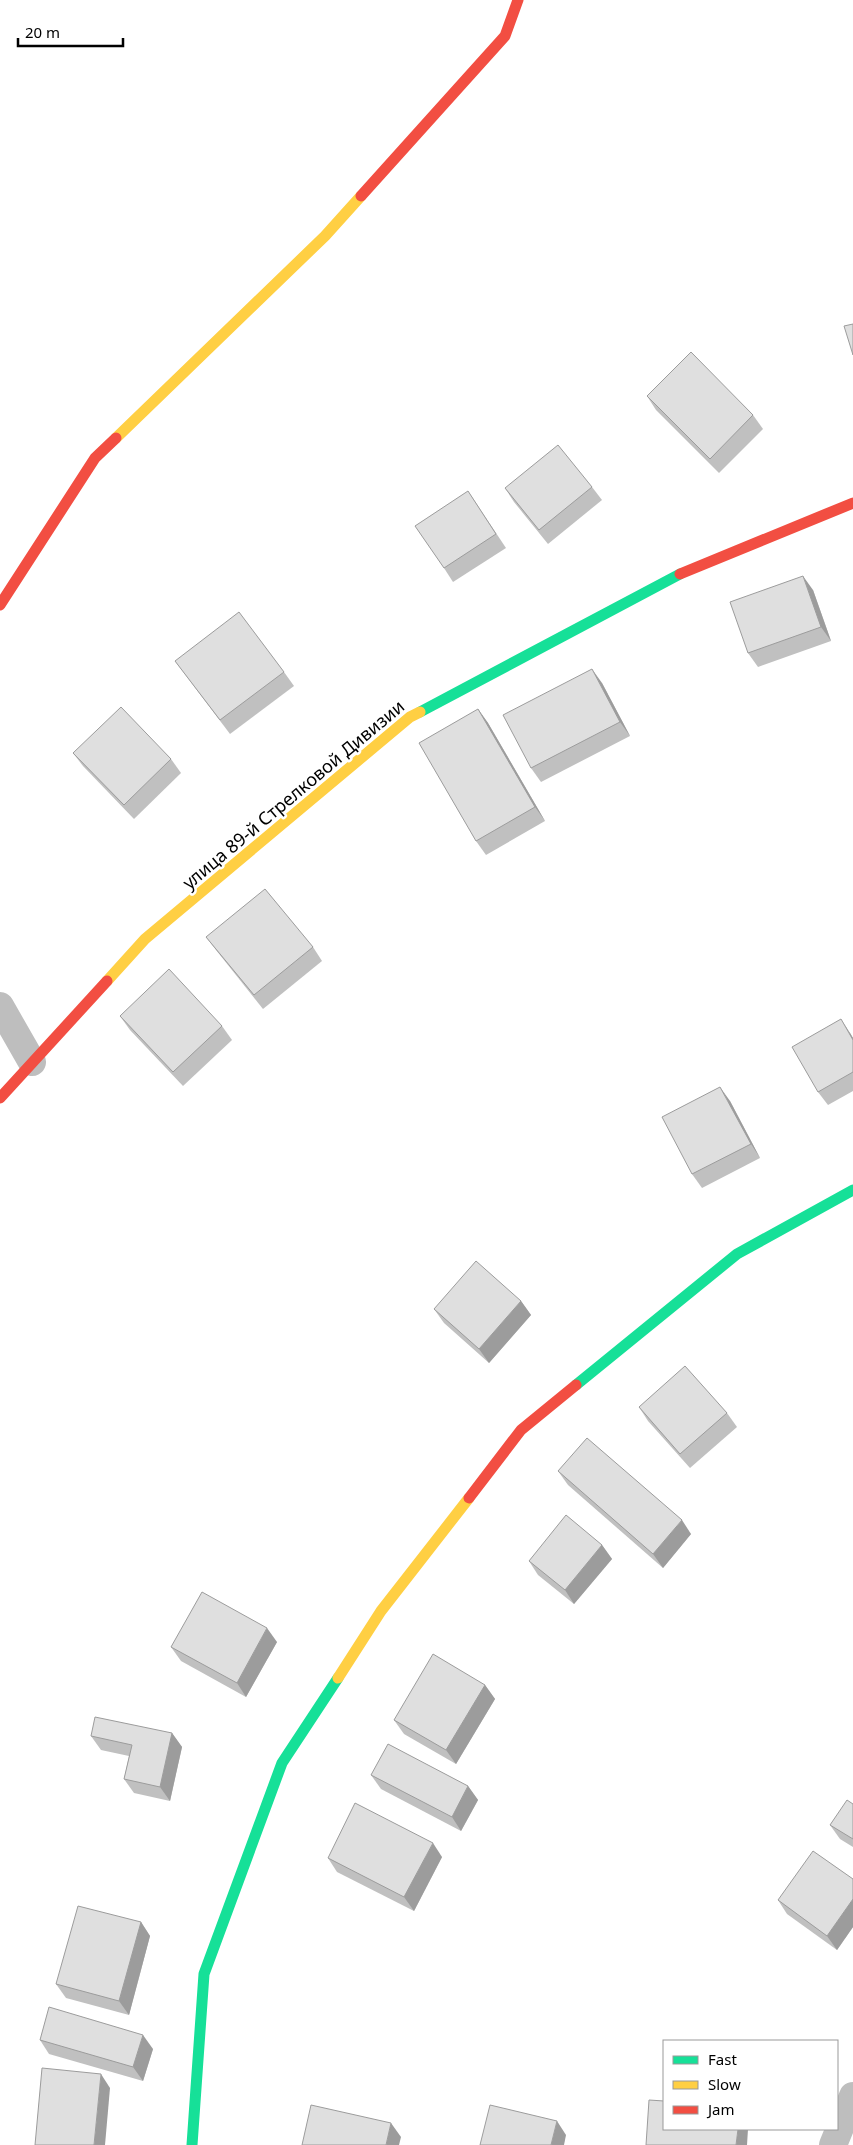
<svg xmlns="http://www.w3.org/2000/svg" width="853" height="2145" viewBox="0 0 853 2145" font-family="'Noto Sans',sans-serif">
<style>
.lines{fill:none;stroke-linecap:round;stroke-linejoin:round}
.street{stroke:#bebebe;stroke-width:28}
.fast{stroke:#16e098;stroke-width:11}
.slow{stroke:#ffcf43;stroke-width:11}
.jam{stroke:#f24e42;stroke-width:11}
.wall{fill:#c0c0c0}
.shaded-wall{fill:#9c9c9c}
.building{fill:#dfdfdf;stroke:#9c9c9c}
.labels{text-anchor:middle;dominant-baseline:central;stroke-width:5;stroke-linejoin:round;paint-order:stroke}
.street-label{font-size:18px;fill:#000;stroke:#fff}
</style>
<rect width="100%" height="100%" fill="#fff"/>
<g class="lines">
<g class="street">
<polyline points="0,1006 32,1062"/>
<polyline points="833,2145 853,2096"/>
</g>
<g class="fast">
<polyline points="420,712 680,574"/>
<polyline points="576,1385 737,1254 853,1190"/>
<polyline points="192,2145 204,1974 282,1763 338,1678"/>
</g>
<g class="slow">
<polyline points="116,438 325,236 361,196"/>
<polyline points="107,981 145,939 410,717 420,712"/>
<polyline points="338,1678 381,1611 469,1498"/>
</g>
<g class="jam">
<polyline points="361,196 505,36 518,0"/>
<polyline points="680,574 853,503"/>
<polyline points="0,605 95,458 116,438"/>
<polyline points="0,1098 107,981"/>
<polyline points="469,1498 521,1430 576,1385"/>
</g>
</g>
<g class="wall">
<polygon points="647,396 753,415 763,429 719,473 656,410"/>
<polygon points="592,487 602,500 548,544 514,502 505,488"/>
<polygon points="468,491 506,548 453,582 444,568"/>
<polygon points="813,590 831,641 758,667 748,653"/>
<polygon points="175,661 284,672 294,686 230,734"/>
<polygon points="602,683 630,736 541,782 531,768"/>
<polygon points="478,709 488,723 545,821 486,855 476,841"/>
<polygon points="73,753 171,759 181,773 134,819 83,766"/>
<polygon points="206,937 313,947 322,961 263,1009 216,950"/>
<polygon points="120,1016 222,1026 232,1040 183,1086 130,1030"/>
<polygon points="850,1033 853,1038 853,1091 828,1105 818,1092"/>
<polygon points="730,1101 760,1158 702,1188 692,1174"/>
<polygon points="521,1301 531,1315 489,1363 444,1323 434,1309"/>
<polygon points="639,1407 727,1413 737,1427 690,1468 648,1421"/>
<polygon points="558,1471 691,1534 663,1568 568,1485"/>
<polygon points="602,1545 612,1559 574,1604 538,1575 529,1561"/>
<polygon points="277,1642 246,1697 181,1661 171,1647"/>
<polygon points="485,1685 495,1699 456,1764 404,1734 394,1720"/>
<polygon points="172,1733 182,1747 170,1801 134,1793 124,1779 129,1756 101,1750 91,1736"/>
<polygon points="371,1775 468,1786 478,1800 461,1831 381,1789"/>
<polygon points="853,1804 853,1847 840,1839 830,1825"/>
<polygon points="442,1857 414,1911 337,1872 328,1858"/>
<polygon points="853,1879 853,1927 837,1950 787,1914 778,1900"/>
<polygon points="141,1922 150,1936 129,2015 66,1998 56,1984"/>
<polygon points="40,2040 153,2049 143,2081 49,2054"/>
</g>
<g class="shaded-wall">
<polygon points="803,576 813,590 831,641 821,627"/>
<polygon points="592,669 602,683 630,736 620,722"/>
<polygon points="478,709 488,723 545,821 535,807"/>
<polygon points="841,1019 850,1033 853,1038 853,1040"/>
<polygon points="720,1087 730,1101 760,1158 751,1144"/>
<polygon points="521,1301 531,1315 489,1363 479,1349"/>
<polygon points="682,1520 691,1534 663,1568 653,1554"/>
<polygon points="602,1545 612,1559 574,1604 565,1590"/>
<polygon points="267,1628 277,1642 246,1697 237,1683"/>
<polygon points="485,1685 495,1699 456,1764 446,1750"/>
<polygon points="172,1733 182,1747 170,1801 160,1787"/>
<polygon points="468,1786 478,1800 461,1831 452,1817"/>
<polygon points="433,1843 442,1857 414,1911 404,1897"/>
<polygon points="853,1899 853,1927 837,1950 827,1936"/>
<polygon points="141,1922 150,1936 129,2015 119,2001"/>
<polygon points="143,2035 153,2049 143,2081 133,2067"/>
<polygon points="101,2074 110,2088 105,2145 94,2145"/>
<polygon points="557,2121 566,2135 564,2145 551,2145"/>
<polygon points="391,2123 401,2137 399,2145 386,2145"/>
<polygon points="738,2129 748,2129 747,2145 736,2145"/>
</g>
<g class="building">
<polygon points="853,324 853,355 844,326"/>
<polygon points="691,352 753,415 710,459 647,396"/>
<polygon points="558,445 592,487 539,530 505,488"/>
<polygon points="468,491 496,534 444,568 415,526"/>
<polygon points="803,576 821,627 748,653 730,602"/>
<polygon points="239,612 284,672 220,720 175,661"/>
<polygon points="592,669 620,722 531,768 503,715"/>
<polygon points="121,707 171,759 124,805 73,753"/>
<polygon points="478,709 535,807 476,841 419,743"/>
<polygon points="265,889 313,947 254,995 206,937"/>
<polygon points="169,969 222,1026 173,1072 120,1016"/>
<polygon points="841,1019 853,1040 853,1072 818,1092 792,1047"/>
<polygon points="720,1087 751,1144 692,1174 662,1117"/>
<polygon points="476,1261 521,1301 479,1349 434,1309"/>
<polygon points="685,1366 727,1413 680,1454 639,1407"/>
<polygon points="587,1438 682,1520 653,1554 558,1471"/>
<polygon points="566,1515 602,1545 565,1590 529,1561"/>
<polygon points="202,1592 267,1628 237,1683 171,1647"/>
<polygon points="433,1654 485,1685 446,1750 394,1720"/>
<polygon points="95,1717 172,1733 160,1787 124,1779 132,1745 91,1736"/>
<polygon points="388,1744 468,1786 452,1817 371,1775"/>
<polygon points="847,1800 853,1804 853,1839 830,1825"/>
<polygon points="355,1803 433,1843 404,1897 328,1858"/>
<polygon points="813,1851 853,1879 853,1899 827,1936 778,1900"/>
<polygon points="78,1906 141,1922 119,2001 56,1984"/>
<polygon points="49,2007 143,2035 133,2067 40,2040"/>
<polygon points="42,2068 101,2074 94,2145 35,2145"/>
<polygon points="649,2100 664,2101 664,2129 738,2129 736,2145 646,2145"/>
<polygon points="311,2105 391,2123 386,2145 302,2145"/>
<polygon points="490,2105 557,2121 551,2145 480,2145"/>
</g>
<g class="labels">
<g class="street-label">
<text transform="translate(293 794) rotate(-40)">улица 89-й Стрелковой Дивизии</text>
</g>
</g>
<rect x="663" y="2040" width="175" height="90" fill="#ffffff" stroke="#999999"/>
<rect x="673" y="2056" width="25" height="8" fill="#16e098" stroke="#999999"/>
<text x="708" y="2065" font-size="15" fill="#000000">Fast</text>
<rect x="673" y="2081" width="25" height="8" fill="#ffcf43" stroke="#999999"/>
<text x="708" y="2090" font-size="15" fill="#000000">Slow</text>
<rect x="673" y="2106" width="25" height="8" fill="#f24e42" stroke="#999999"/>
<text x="708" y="2115" font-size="15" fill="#000000">Jam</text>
<path d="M18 38v8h105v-8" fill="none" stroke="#000000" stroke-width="2.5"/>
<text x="25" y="38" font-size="15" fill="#000000" stroke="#ffffff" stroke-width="4" paint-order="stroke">20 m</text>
</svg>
